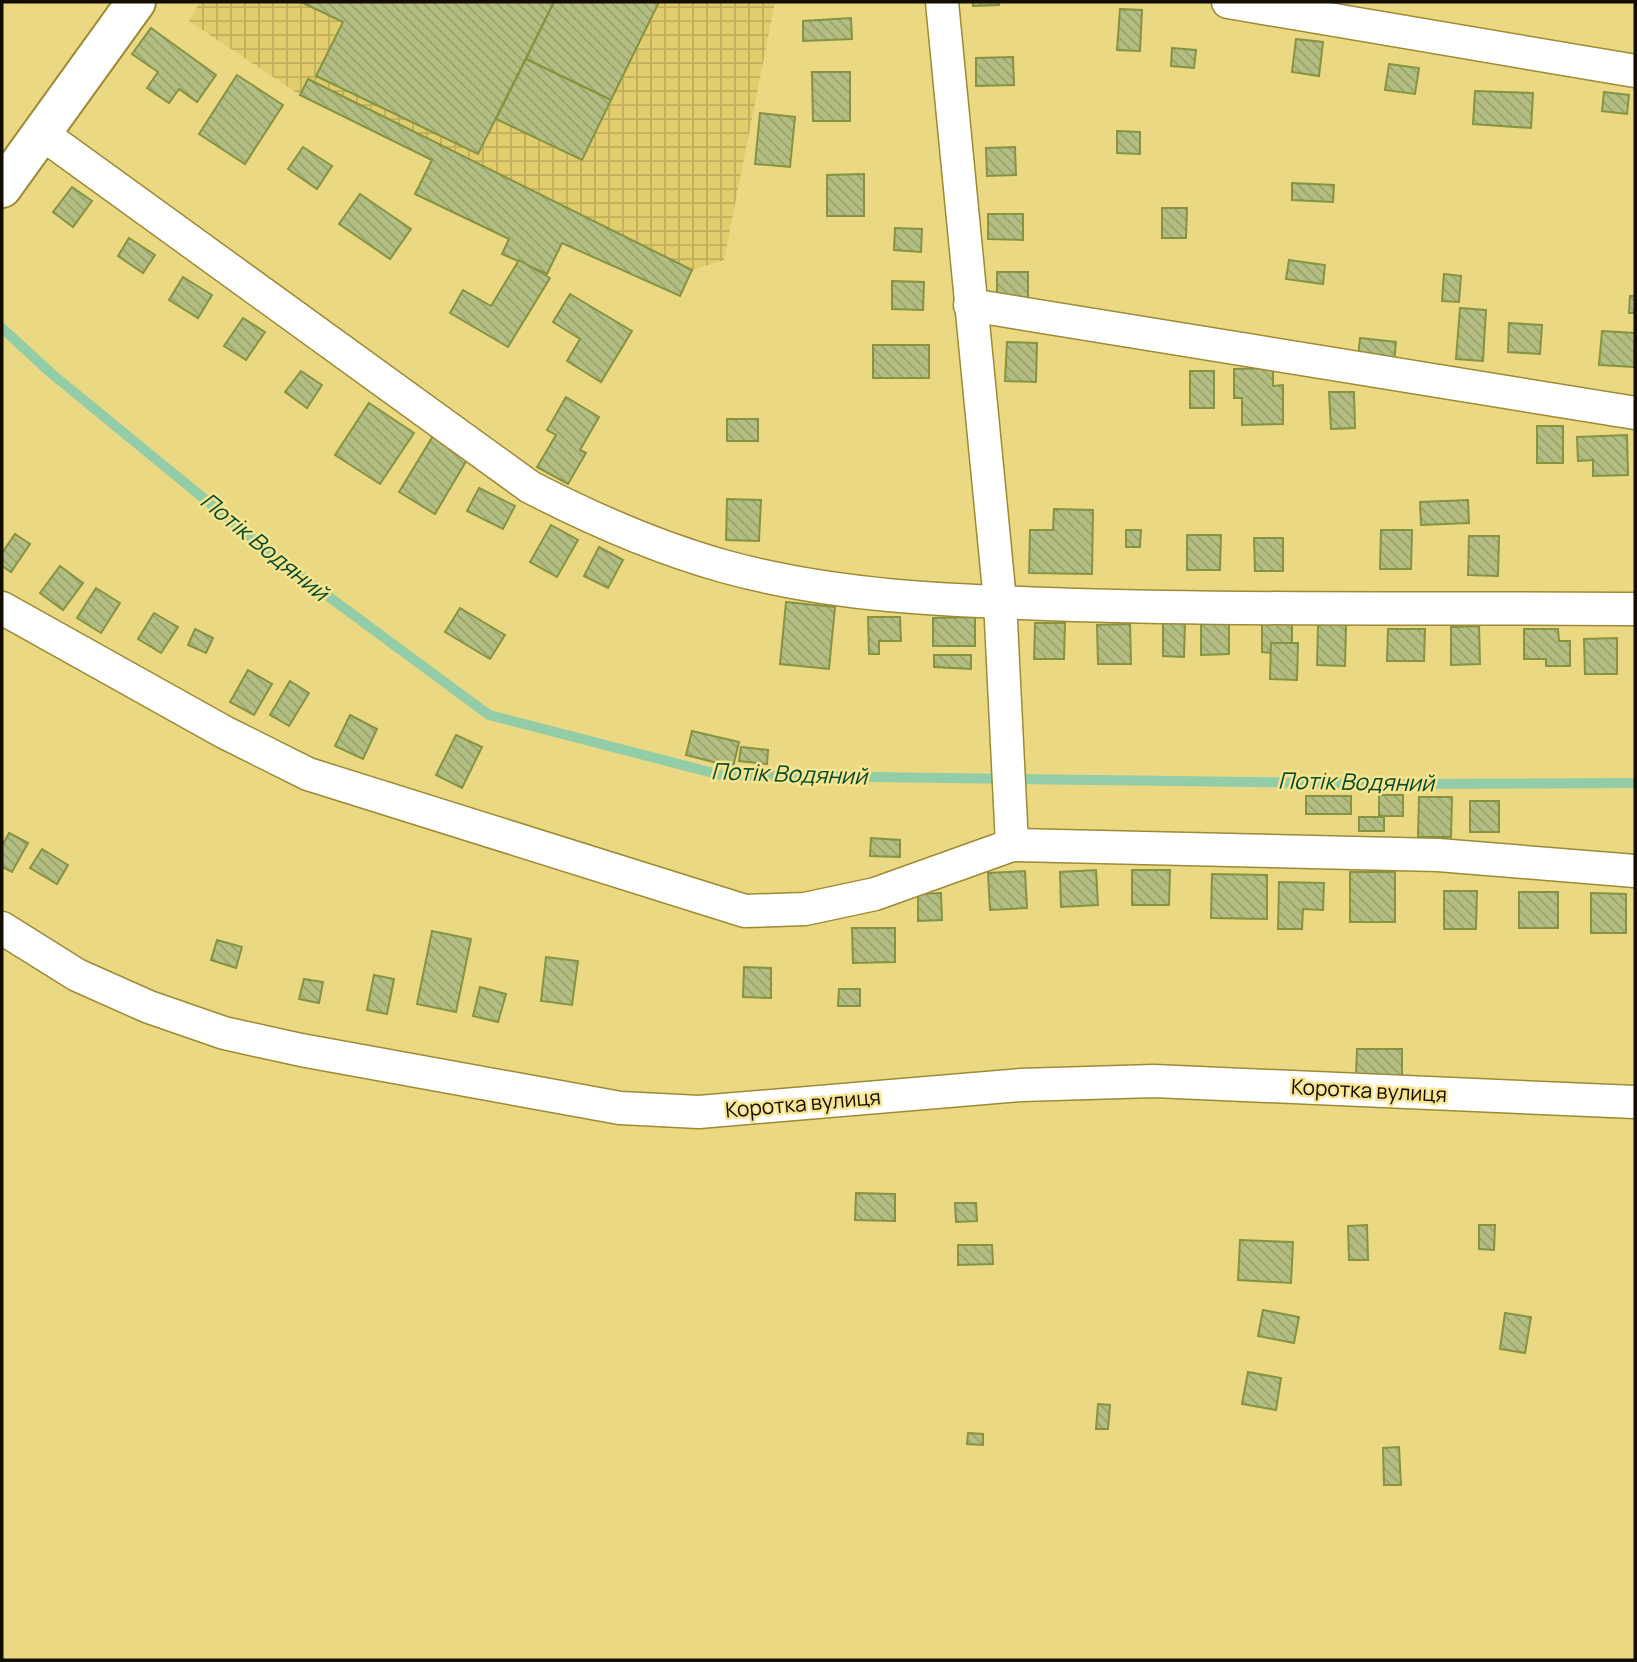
<svg xmlns="http://www.w3.org/2000/svg" width="1637" height="1662" viewBox="0 0 1637 1662" font-family="Manrope,sans-serif">
<style>
.industrial{fill:url(#industrial-grid)}
.lines{fill:none;stroke-linecap:round;stroke-linejoin:round}
.stream{stroke:#92cda8;stroke-width:10}
.building{fill:url(#building-back-hatch);stroke:#869341;stroke-width:2}
.street-casing{stroke:#9d8a34;stroke-width:35}
.secondary-casing{stroke:#9d8a34;stroke-width:42}
.street{stroke:#fff;stroke-width:32}
.secondary{stroke:#fff;stroke-width:38}
.labels{text-anchor:middle;dominant-baseline:central;stroke-width:5;stroke-linejoin:round;paint-order:stroke}
.street-label{font-size:21px;fill:#130d00;stroke:#f9e590}
.water-label{font-size:23px;font-style:italic;fill:#004c2b;stroke:#f9e590}
</style>
<defs>
<pattern id="industrial-grid" width="8" height="8" patternUnits="userSpaceOnUse" patternTransform="scale(1.75)"><rect width="8" height="8" fill="#e2cd6e"/><path d="M0 4h8M4 0v8" fill="none" stroke="#c1af5e"/></pattern>
<pattern id="building-back-hatch" width="6" height="6" patternUnits="userSpaceOnUse" patternTransform="scale(1.75)"><rect width="6" height="6" fill="#b3be83"/><path d="M-1 5l2 2M0 0l6 6M5-1l2 2" fill="none" stroke="#99a26f"/></pattern>
</defs>
<rect width="100%" height="100%" fill="#ebd883"/>
<polygon class="industrial" points="200,2 775,2 724,260 692,270 680,296 562,243 547,274 502,254 508,239 415,194 431,160 300,95 189,21"/>
<g class="lines">
<polyline class="stream" points="2,328 52,374 279,560 489,715 721,775 1399,784 1635,783"/>
</g>
<g class="building">
<polygon points="301,2 554,2 478,154 316,76 343,22"/>
<polygon points="554,2 659,2 611,100 526,59"/>
<polygon points="973,2 998,2 999,5 973,6"/>
<polygon points="1120,9 1142,10 1140,51 1117,50"/>
<polygon points="851,18 852,39 803,41 803,21"/>
<polygon points="151,28 216,75 197,102 179,89 169,103 147,88 158,72 132,54"/>
<polygon points="1296,39 1323,42 1319,76 1292,72"/>
<polygon points="1172,48 1196,50 1194,68 1171,66"/>
<polygon points="1013,57 1014,85 976,86 976,58"/>
<polygon points="526,59 611,100 582,160 496,119"/>
<polygon points="1389,64 1419,68 1415,94 1385,90"/>
<polygon points="812,72 850,72 850,121 813,121"/>
<polygon points="237,75 283,105 245,164 199,134"/>
<polygon points="308,79 692,270 680,296 562,243 547,274 502,254 509,239 415,194 432,160 300,95"/>
<polygon points="1475,91 1533,93 1531,128 1473,124"/>
<polygon points="1604,92 1629,95 1627,114 1602,111"/>
<polygon points="760,113 795,117 790,167 755,164"/>
<polygon points="1117,131 1140,132 1140,154 1117,153"/>
<polygon points="303,147 332,166 317,189 288,169"/>
<polygon points="1015,147 1016,175 987,176 986,148"/>
<polygon points="864,174 864,216 827,216 827,175"/>
<polygon points="1292,183 1334,185 1333,202 1292,200"/>
<polygon points="72,187 92,201 73,227 53,212"/>
<polygon points="360,194 411,229 390,259 339,224"/>
<polygon points="1162,208 1187,208 1186,238 1162,238"/>
<polygon points="988,214 1023,214 1023,240 988,239"/>
<polygon points="895,228 922,229 921,252 894,250"/>
<polygon points="129,238 155,255 143,273 118,256"/>
<polygon points="519,260 550,278 508,347 450,313 463,290 491,306"/>
<polygon points="1289,260 1325,265 1323,284 1286,279"/>
<rect x="997" y="272" width="31" height="26"/>
<polygon points="1444,274 1461,276 1459,302 1442,301"/>
<polygon points="183,277 212,295 198,318 169,300"/>
<polygon points="892,281 924,282 923,310 892,309"/>
<polygon points="570,294 632,331 601,382 567,361 580,339 553,322"/>
<polygon points="1630,296 1635,296 1635,313 1629,313"/>
<polygon points="1460,308 1486,310 1483,361 1456,359"/>
<polygon points="243,318 265,332 246,360 224,346"/>
<polygon points="1509,323 1542,325 1540,354 1508,352"/>
<polygon points="1602,331 1635,333 1634,367 1599,365"/>
<polygon points="1360,338 1396,342 1394,363 1358,359"/>
<polygon points="1007,342 1037,343 1036,382 1005,381"/>
<rect x="873" y="345" width="56" height="33"/>
<polygon points="1273,368 1273,386 1283,385 1283,424 1242,425 1242,398 1234,398 1234,369"/>
<polygon points="301,371 322,385 307,408 285,392"/>
<rect x="1190" y="371" width="24" height="37"/>
<polygon points="1329,392 1354,392 1355,428 1331,429"/>
<polygon points="566,397 599,417 580,450 586,453 568,484 537,467 556,435 547,430"/>
<polygon points="369,403 414,433 380,484 335,455"/>
<rect x="727" y="419" width="31" height="22"/>
<rect x="1537" y="426" width="26" height="37"/>
<polygon points="1627,435 1628,475 1593,476 1593,460 1578,461 1577,437"/>
<polygon points="433,436 468,458 435,514 399,492"/>
<polygon points="479,488 515,506 503,529 467,511"/>
<polygon points="727,499 761,500 759,541 726,540"/>
<polygon points="1468,500 1469,523 1421,525 1420,502"/>
<polygon points="1054,509 1093,510 1092,574 1029,573 1030,530 1053,530"/>
<polygon points="551,525 578,540 557,577 530,562"/>
<polygon points="1126,530 1141,530 1140,547 1126,547"/>
<polygon points="1381,530 1412,530 1411,569 1380,569"/>
<polygon points="15,534 30,544 11,572 2,566 2,553"/>
<polygon points="1187,535 1221,535 1220,570 1187,570"/>
<polygon points="1469,536 1499,536 1498,576 1468,575"/>
<polygon points="1254,538 1283,538 1283,571 1255,571"/>
<polygon points="599,547 623,560 608,588 584,576"/>
<polygon points="60,566 83,583 63,610 40,593"/>
<polygon points="96,588 120,603 101,633 77,618"/>
<polygon points="786,602 835,607 829,669 780,664"/>
<polygon points="460,608 505,635 490,659 445,632"/>
<polygon points="154,613 178,627 161,653 138,639"/>
<polygon points="868,617 900,617 901,641 879,641 879,654 869,654"/>
<polygon points="975,617 975,646 933,646 933,618"/>
<polygon points="1201,619 1229,619 1229,654 1201,655"/>
<polygon points="1163,620 1185,620 1184,657 1163,656"/>
<polygon points="1035,623 1065,623 1064,659 1034,659"/>
<polygon points="1262,623 1292,623 1292,643 1271,643 1271,653 1262,652"/>
<polygon points="1130,624 1131,664 1098,664 1097,625"/>
<polygon points="1318,624 1346,625 1345,666 1317,665"/>
<polygon points="1479,626 1480,664 1451,665 1451,627"/>
<polygon points="195,629 213,638 206,653 188,645"/>
<polygon points="1388,629 1425,629 1424,661 1387,661"/>
<polygon points="1524,629 1558,629 1559,641 1570,641 1570,666 1546,666 1546,659 1524,659"/>
<polygon points="1617,638 1617,674 1585,674 1584,639"/>
<polygon points="1271,643 1298,643 1297,680 1270,679"/>
<polygon points="934,655 971,655 971,669 934,667"/>
<polygon points="248,670 272,684 254,715 230,702"/>
<polygon points="290,681 309,693 289,726 270,715"/>
<polygon points="350,715 377,729 363,759 335,746"/>
<polygon points="692,731 739,742 733,767 686,755"/>
<polygon points="456,735 482,747 462,788 436,775"/>
<polygon points="741,747 768,750 767,764 739,761"/>
<rect x="1379" y="795" width="24" height="21"/>
<rect x="1306" y="796" width="45" height="18"/>
<polygon points="1419,797 1452,797 1451,837 1418,837"/>
<rect x="1470" y="801" width="29" height="31"/>
<rect x="1359" y="817" width="25" height="14"/>
<polygon points="9,833 28,843 12,872 2,867 2,846"/>
<polygon points="871,838 900,840 900,857 870,856"/>
<polygon points="42,849 68,865 57,884 30,868"/>
<polygon points="1096,870 1098,905 1061,907 1060,872"/>
<polygon points="1132,870 1170,870 1169,905 1132,905"/>
<polygon points="1025,871 1027,908 990,910 988,873"/>
<rect x="1350" y="872" width="45" height="50"/>
<polygon points="1212,874 1267,875 1267,919 1211,918"/>
<polygon points="1279,882 1324,883 1323,910 1303,909 1302,929 1278,929"/>
<polygon points="1444,891 1477,891 1476,929 1444,929"/>
<rect x="1519" y="892" width="39" height="36"/>
<polygon points="941,893 942,920 918,921 918,894"/>
<polygon points="1591,893 1626,894 1626,933 1591,933"/>
<polygon points="852,928 895,928 895,962 853,963"/>
<polygon points="432,931 471,939 456,1012 417,1004"/>
<polygon points="217,940 242,947 236,968 211,960"/>
<polygon points="546,957 578,961 572,1005 541,1001"/>
<polygon points="744,967 771,968 771,998 743,997"/>
<polygon points="374,975 394,979 387,1014 367,1010"/>
<polygon points="304,979 323,982 319,1003 299,999"/>
<polygon points="480,987 506,994 498,1022 473,1016"/>
<polygon points="839,989 860,989 860,1006 838,1006"/>
<polygon points="1357,1049 1402,1049 1402,1076 1356,1075"/>
<polygon points="856,1193 895,1194 895,1221 855,1220"/>
<polygon points="955,1203 976,1203 977,1221 956,1222"/>
<polygon points="1367,1225 1368,1260 1349,1260 1348,1226"/>
<polygon points="1479,1225 1495,1225 1494,1250 1479,1249"/>
<polygon points="1240,1240 1293,1242 1291,1283 1238,1280"/>
<polygon points="958,1245 992,1245 993,1264 958,1265"/>
<polygon points="1263,1310 1299,1317 1294,1343 1258,1336"/>
<polygon points="1505,1313 1531,1317 1525,1353 1500,1349"/>
<polygon points="1248,1372 1281,1378 1276,1410 1242,1404"/>
<polygon points="1098,1404 1110,1405 1108,1429 1096,1429"/>
<polygon points="968,1433 983,1434 983,1445 967,1444"/>
<polygon points="1399,1447 1401,1485 1384,1485 1383,1448"/>
</g>
<g class="lines">
<g class="street-casing">
<g id="street">
<polyline points="942,2 1000,601 1012,845"/>
<polyline points="1228,2 1635,71"/>
<path d="M41,133l489,354c62,32 125,60 193,79 114,32 235,35 353,39 186,6 373,2 559,4"/>
<polyline points="970,305 1635,413"/>
<polyline points="2,608 224,732 308,774 745,911 805,909 875,894 1012,845 1438,855 1635,871"/>
<polyline points="2,928 77,975 149,1007 224,1033 301,1050 620,1108 699,1112 1021,1085 1154,1081 1635,1102"/>
</g>
</g>
<g class="secondary-casing">
<polyline id="secondary" points="2,188 136,2"/>
</g>
<use href="#street" class="street"/>
<use href="#secondary" class="secondary"/>
</g>
<g class="labels">
<g class="street-label">
<text transform="translate(1369 1090) rotate(3)">Коротка вулиця</text>
<text transform="translate(803 1103) rotate(-5)">Коротка вулиця</text>
</g>
<g class="water-label">
<text transform="translate(265 546) rotate(39)">Потік Водяний</text>
<text transform="translate(789 773) rotate(2)">Потік Водяний</text>
<text transform="translate(1356 781) rotate(1)">Потік Водяний</text>
</g>
</g>
<rect width="1637" height="1662" fill="none" stroke="#130d00" stroke-width="7"/>
</svg>
